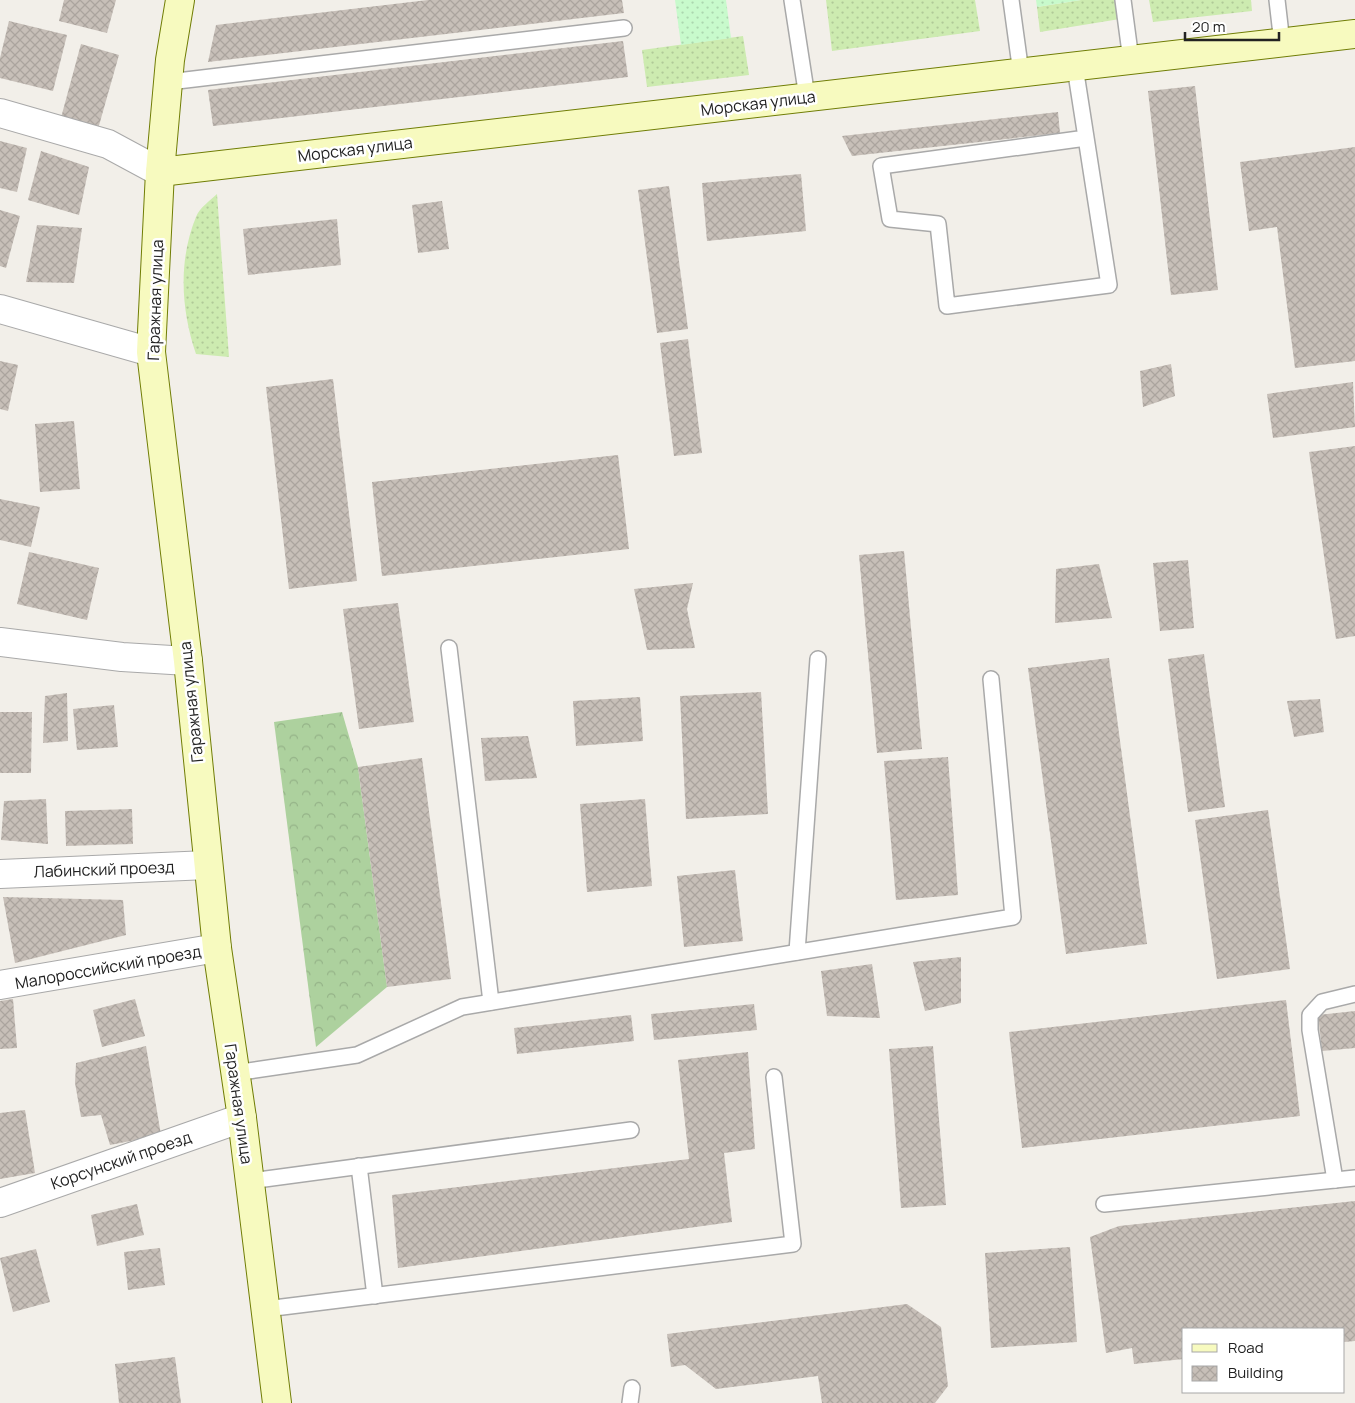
<svg xmlns="http://www.w3.org/2000/svg" width="1355" height="1403" viewBox="0 0 1355 1403" font-family="Manrope,sans-serif">
<style>
.grass{fill:url(#grass-dots)}
.forest{fill:url(#forest-crowns)}
.park{fill:url(#park-dots)}
.building{fill:url(#building-cross-hatch)}
.lines{fill:none;stroke-linecap:round;stroke-linejoin:round}
.lane-casing{stroke:#a9a9a9;stroke-width:18}
.street-casing{stroke:#a9a9a9;stroke-width:30}
.secondary-casing{stroke:#707d05;stroke-width:30}
.lane{stroke:#fff;stroke-width:15}
.street{stroke:#fff;stroke-width:28}
.secondary{stroke:#f7fabf;stroke-width:28}
.labels{text-anchor:middle;dominant-baseline:central;stroke-width:5;stroke-linejoin:round;paint-order:stroke}
.street-label{font-size:16px;fill:#222;stroke:#fff}
</style>
<defs>
<pattern id="grass-dots" width="8" height="8" patternUnits="userSpaceOnUse" patternTransform="scale(1.25)"><rect width="8" height="8" fill="#cdebb0"/><path d="M2 2h.1M6 6h.1" fill="none" stroke="#b0c997" stroke-width="1.8" stroke-linecap="round"/></pattern>
<pattern id="forest-crowns" width="20" height="18" patternUnits="userSpaceOnUse" patternTransform="scale(1.25)"><rect width="20" height="18" fill="#add19e"/><path d="M2 6a3 3 0 1 1 6 0M12 15a3 3 0 1 1 6 0" fill="none" stroke="#95b388"/></pattern>
<pattern id="park-dots" width="8" height="8" patternUnits="userSpaceOnUse" patternTransform="scale(1.25)"><rect width="8" height="8" fill="#c8facc"/><path d="M2 2h.1M6 6h.1" fill="none" stroke="#acd6af" stroke-width="1.8" stroke-linecap="round"/></pattern>
<pattern id="building-cross-hatch" width="8" height="8" patternUnits="userSpaceOnUse" patternTransform="scale(1.25)"><rect width="8" height="8" fill="#c7bfb8"/><path d="M0 0l8 8M0 8l8-8" fill="none" stroke="#aba49e"/></pattern>
</defs>
<rect width="100%" height="100%" fill="#f2efe9"/>
<g class="grass">
<polygon points="826,0 975,0 980,31 832,51"/>
<polygon points="1081,0 1123,0 1126,18 1040,32 1037,7"/>
<polygon points="1149,0 1251,0 1252,11 1153,22"/>
<polygon points="743,36 749,75 647,87 642,50"/>
<path d="M217,194l12,163 -33,-3c-15,-44 -18,-93 0,-137 3,-9 15,-17 21,-23z"/>
</g>
<polygon class="forest" points="342,712 358,767 387,987 316,1047 274,722"/>
<g class="park">
<polygon points="675,0 726,0 731,38 681,45"/>
<polygon points="1036,0 1081,0 1037,7"/>
</g>
<g class="building">
<polygon points="64,0 116,0 107,33 59,21"/>
<polygon points="428,0 622,0 624,13 208,62 216,25"/>
<polygon points="9,21 67,35 53,91 0,78 0,58"/>
<polygon points="623,41 628,77 213,126 208,90"/>
<polygon points="81,44 119,55 96,136 59,125"/>
<polygon points="1195,86 1218,290 1171,295 1148,91"/>
<polygon points="1058,112 1060,133 852,156 842,136"/>
<polygon points="0,141 27,148 17,192 0,188"/>
<polygon points="1355,147 1355,361 1295,368 1277,227 1249,231 1240,162"/>
<polygon points="41,151 89,167 79,215 28,200"/>
<polygon points="801,174 806,231 707,241 702,183"/>
<polygon points="669,186 688,329 657,333 638,190"/>
<polygon points="442,201 449,249 418,253 412,205"/>
<polygon points="0,210 20,216 6,268 0,266"/>
<polygon points="337,219 341,265 248,275 243,229"/>
<polygon points="37,225 82,228 74,283 26,282"/>
<polygon points="688,339 702,453 674,456 660,343"/>
<polygon points="0,361 18,365 8,411 0,409"/>
<polygon points="1171,364 1175,396 1143,407 1140,371"/>
<polygon points="333,379 357,581 289,589 266,387"/>
<polygon points="1353,382 1355,427 1273,438 1267,394"/>
<polygon points="74,421 80,489 40,492 35,424"/>
<polygon points="1355,446 1355,636 1336,639 1309,452"/>
<polygon points="618,455 629,549 382,576 372,482"/>
<polygon points="0,499 40,507 31,547 0,540"/>
<polygon points="904,551 922,749 877,753 859,555"/>
<polygon points="29,552 99,568 87,620 17,604"/>
<polygon points="1188,560 1194,628 1160,631 1153,563"/>
<polygon points="1099,564 1112,618 1055,623 1056,569"/>
<polygon points="693,583 687,609 695,648 647,650 634,589"/>
<polygon points="398,603 414,722 359,729 343,609"/>
<polygon points="1204,654 1225,807 1188,812 1168,659"/>
<polygon points="1109,658 1147,944 1066,954 1028,668"/>
<polygon points="761,692 768,814 686,819 680,696"/>
<polygon points="67,693 68,741 43,743 45,696"/>
<polygon points="640,697 643,741 576,746 573,701"/>
<polygon points="1320,699 1324,732 1294,737 1287,701"/>
<polygon points="114,705 118,747 77,750 73,709"/>
<polygon points="0,712 32,712 31,773 0,773"/>
<polygon points="528,736 537,778 485,781 481,738"/>
<polygon points="948,757 958,895 896,900 884,761"/>
<polygon points="422,758 451,979 387,987 358,767"/>
<polygon points="46,799 48,844 1,840 4,801"/>
<polygon points="645,799 652,886 587,892 580,804"/>
<polygon points="132,809 133,844 66,846 65,811"/>
<polygon points="1268,810 1290,969 1217,979 1195,820"/>
<polygon points="735,870 743,941 684,947 677,876"/>
<polygon points="3,897 123,900 126,935 15,963"/>
<polygon points="961,957 961,1003 925,1011 913,962"/>
<polygon points="872,964 880,1018 827,1016 821,971"/>
<polygon points="13,999 17,1048 0,1049 0,1001"/>
<polygon points="135,999 145,1036 102,1047 93,1010"/>
<polygon points="1286,1000 1300,1116 1022,1148 1009,1032"/>
<polygon points="754,1004 757,1030 654,1040 651,1014"/>
<polygon points="1355,1011 1355,1048 1322,1051 1318,1015"/>
<polygon points="631,1015 634,1041 517,1054 514,1028"/>
<polygon points="146,1046 161,1135 110,1145 101,1115 81,1117 75,1083 76,1063"/>
<polygon points="933,1046 946,1205 901,1208 889,1049"/>
<polygon points="748,1052 755,1149 724,1153 732,1222 398,1268 392,1195 689,1159 678,1060"/>
<polygon points="25,1110 35,1173 0,1179 0,1113"/>
<polygon points="1355,1201 1355,1341 1344,1342 1344,1329 1184,1329 1184,1359 1134,1364 1132,1348 1106,1353 1090,1237 1119,1226"/>
<polygon points="137,1204 144,1235 97,1246 91,1215"/>
<polygon points="1070,1247 1077,1342 991,1348 985,1253"/>
<polygon points="160,1248 165,1285 128,1290 124,1252"/>
<polygon points="36,1249 50,1302 13,1312 0,1258"/>
<polygon points="907,1304 941,1327 948,1386 935,1403 822,1403 818,1376 716,1389 685,1365 671,1367 667,1334"/>
<polygon points="175,1357 181,1403 119,1403 115,1364"/>
</g>
<g class="lines">
<g class="lane-casing">
<g id="lane">
<polyline points="792,0 807,97"/>
<polyline points="1011,0 1021,73"/>
<polyline points="1123,0 1131,60"/>
<polyline points="1277,0 1282,43"/>
<polyline points="1075,67 1109,285 947,306 938,224 890,219 881,166 1086,138"/>
<polyline points="169,82 624,28"/>
<polyline points="449,648 491,1002"/>
<polyline points="797,952 818,659"/>
<polyline points="235,1073 357,1055 462,1007 1013,917 991,679"/>
<polyline points="359,1166 375,1296"/>
<polyline points="1335,1180 1310,1030 1310,1015 1322,1002 1355,994"/>
<polyline points="250,1181 631,1130"/>
<polyline points="1104,1204 1355,1178"/>
<polyline points="266,1309 793,1244 774,1077"/>
<polyline points="630,1403 632,1388"/>
</g>
</g>
<g class="street-casing">
<g id="street">
<polyline points="0,113 108,144 160,172"/>
<polyline points="0,309 151,352"/>
<polyline points="0,642 122,657 188,661"/>
<polyline points="0,874 208,865"/>
<polyline points="0,985 217,948"/>
<polyline points="0,1203 242,1118"/>
</g>
</g>
<g class="secondary-casing">
<g id="secondary">
<polyline points="180,0 170,60 160,172 151,352 188,661 217,948 242,1118 277,1403"/>
<polyline points="160,172 1355,34"/>
</g>
</g>
<use href="#lane" class="lane"/>
<use href="#street" class="street"/>
<use href="#secondary" class="secondary"/>
</g>
<g class="labels">
<g class="street-label">
<text transform="translate(758 103) rotate(-7)">Морская улица</text>
<text transform="translate(355 149) rotate(-7)">Морская улица</text>
<text transform="translate(155 300) rotate(-88)">Гаражная улица</text>
<text transform="translate(191 702) rotate(-96)">Гаражная улица</text>
<text transform="translate(104 869) rotate(-2)">Лабинский проезд</text>
<text transform="translate(108 967) rotate(-10)">Малороссийский проезд</text>
<text transform="translate(239 1104) rotate(82)">Гаражная улица</text>
<text transform="translate(121 1160) rotate(-19)">Корсунский проезд</text>
</g>
</g>
<rect x="1182" y="1328" width="162" height="65" fill="#ffffff" stroke="#a7a7a7"/>
<rect x="1192" y="1344" width="25" height="8" fill="#f7fabf" stroke="#a7a7a7"/>
<text x="1228" y="1353" font-size="15" fill="#222222">Road</text>
<rect x="1192" y="1366" width="25" height="15" fill="url(#building-cross-hatch)" stroke="#a7a7a7"/>
<text x="1228" y="1378" font-size="15" fill="#222222">Building</text>
<path d="M1185 32v8h94v-8" fill="none" stroke="#222222" stroke-width="2.5"/>
<text x="1192" y="32" font-size="15" fill="#222222" stroke="#ffffff" stroke-width="4" paint-order="stroke">20 m</text>
</svg>
